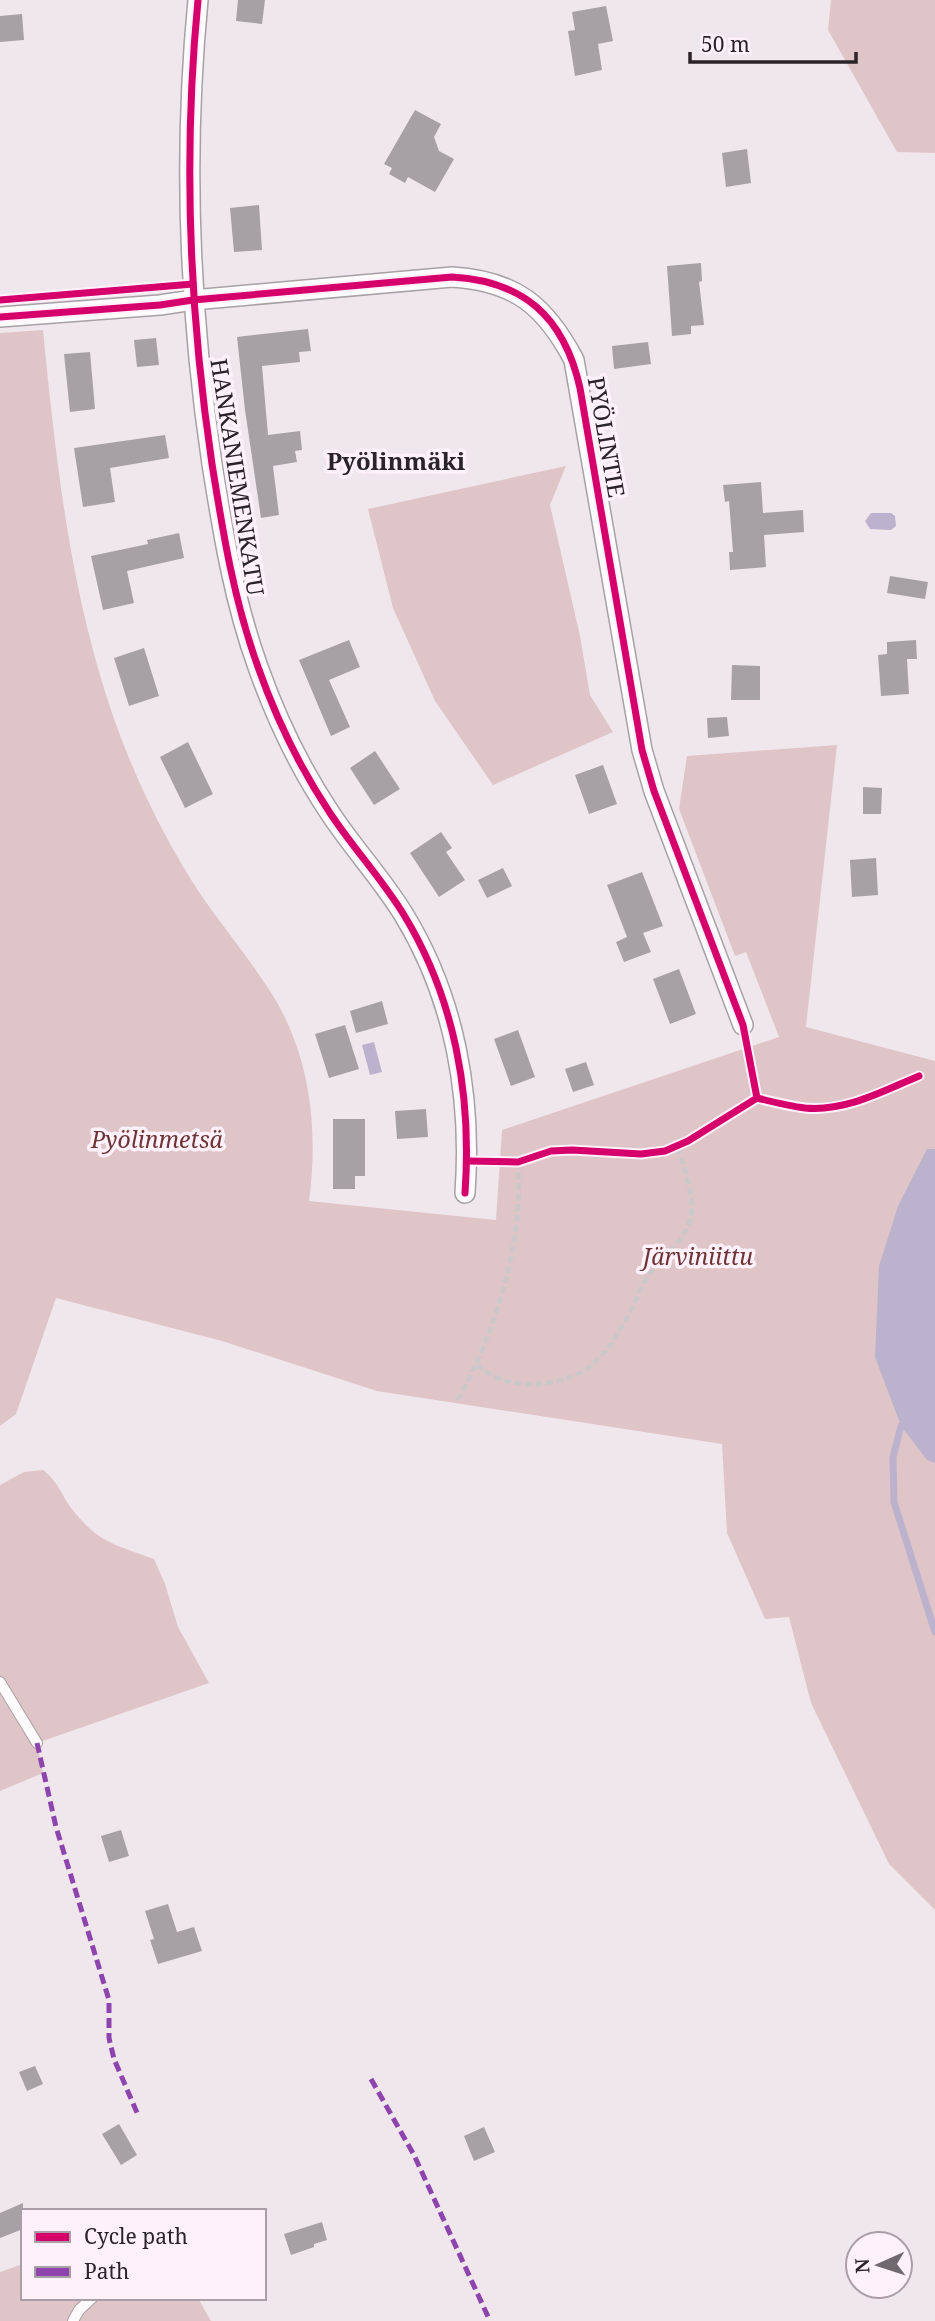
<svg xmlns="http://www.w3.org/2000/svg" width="935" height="2321" viewBox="0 0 935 2321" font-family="'Noto Serif',serif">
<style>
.green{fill:#dfc5c8}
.water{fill:#bcb2cd}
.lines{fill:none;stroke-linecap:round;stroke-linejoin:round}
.stream{stroke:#bcb2cd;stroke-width:7}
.building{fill:#a7a1a6}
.service-casing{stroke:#a7a0a4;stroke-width:12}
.minor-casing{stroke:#a7a0a4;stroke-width:22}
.path{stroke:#cbc8ca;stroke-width:4.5;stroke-dasharray:7 3.5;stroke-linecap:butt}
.service{stroke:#fdfbfc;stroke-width:10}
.minor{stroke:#fdfbfc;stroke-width:19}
.quiet{stroke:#8e44ad;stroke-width:5;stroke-dasharray:10 5;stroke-linecap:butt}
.cycleway-casing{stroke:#fff1fa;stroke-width:11}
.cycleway{stroke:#d6006c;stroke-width:7}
.labels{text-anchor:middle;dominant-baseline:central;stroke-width:7;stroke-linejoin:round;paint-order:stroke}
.street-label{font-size:23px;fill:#2a2327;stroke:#fff1fa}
.park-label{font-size:23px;font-style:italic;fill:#6d3335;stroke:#fff1fa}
.neighbourhood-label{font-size:24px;font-weight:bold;fill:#2a2327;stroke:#fff1fa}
</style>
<rect width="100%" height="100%" fill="#f0e7ed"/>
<g class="green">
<polygon points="831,0 935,0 935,153 897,152 828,30"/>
<path d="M43,330c14,143 30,288 84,423 20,50 46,100 76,145 21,30 45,59 65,90 42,63 51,139 41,213l187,19 6,-90 277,-93 -33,-85 -11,4 -56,-147 8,-53 150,-11 -31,282 129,34v849l-46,-46 -78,-161 -22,-86 -24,2 -38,-86 -5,-89 -345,-53 -155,-50 -166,-43 -40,116 -16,12v-1093z"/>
<polygon points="566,466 550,505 580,636 590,695 613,732 493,785 435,701 393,608 368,509"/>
<path d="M43,1470c17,14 17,23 29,39 26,34 44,36 82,50l11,25 13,43 31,56 -172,60 6,30 -43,18v-306l24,-13z"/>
<polygon points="23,2264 23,2298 198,2298 211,2321 0,2321 0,2272"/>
</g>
<g class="water">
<polygon points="871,513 891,513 895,516 896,526 891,530 870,529 865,521"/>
<polygon points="374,1042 382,1072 370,1075 362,1045"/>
<polygon points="927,1149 935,1149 935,1463 927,1460 901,1426 875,1357 879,1266 898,1206"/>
</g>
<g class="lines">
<polyline class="stream" points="901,1426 893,1457 894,1502 935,1632"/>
</g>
<g class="building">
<polygon points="238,0 265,0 262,24 236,21"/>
<polygon points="606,6 613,41 598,44 602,70 575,76 568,31 575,30 572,12"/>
<polygon points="22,14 24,40 0,42 0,16"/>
<polygon points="415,110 441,124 434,137 439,151 454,159 435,192 408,177 405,183 389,174 392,168 384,164"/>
<polygon points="747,149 751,183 726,187 722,153"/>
<polygon points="259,205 262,250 234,252 230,208"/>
<polygon points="701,263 702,281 699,282 704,325 691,326 691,334 672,336 667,266"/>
<polygon points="308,329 311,351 299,352 300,362 262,366 268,435 300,431 302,450 295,451 297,462 273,466 279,515 261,518 245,410 237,337"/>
<polygon points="156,338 159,365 137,367 134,340"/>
<polygon points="648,342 651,364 614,369 612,346"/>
<polygon points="90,352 95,409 70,412 64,354"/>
<polygon points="165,435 169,458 110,468 115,502 83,507 74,448"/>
<polygon points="761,482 763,513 803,510 804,532 764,535 766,567 730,570 729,552 733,552 729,501 725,502 723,485"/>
<polygon points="179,533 184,558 127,571 134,603 103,610 91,556 148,544 147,540"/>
<polygon points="890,576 928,582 925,599 887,593"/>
<polygon points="349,640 360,667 329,680 350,727 331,736 299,660"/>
<polygon points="916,640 917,659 907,659 909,694 881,696 878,655 887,654 887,642"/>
<polygon points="144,648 159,696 129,706 114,658"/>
<polygon points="732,665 760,666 760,700 731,700"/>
<polygon points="727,717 729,736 708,738 707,718"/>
<polygon points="188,742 213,794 185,808 160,757"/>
<polygon points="375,751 400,789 374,805 350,768"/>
<polygon points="603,765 617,804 589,814 575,775"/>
<polygon points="863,787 882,788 881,814 863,814"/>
<polygon points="441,832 452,848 446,852 465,880 439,897 410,853"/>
<polygon points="876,858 878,895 852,897 850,860"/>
<polygon points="503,868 512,886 487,898 478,880"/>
<polygon points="642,872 663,926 643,933 651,952 624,962 616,942 627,937 607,885"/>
<polygon points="679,969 696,1014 670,1024 653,979"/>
<polygon points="382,1001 388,1024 356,1033 350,1011"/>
<polygon points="345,1025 359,1069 329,1078 315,1034"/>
<polygon points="518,1030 535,1077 511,1086 494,1039"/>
<polygon points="586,1062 594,1085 573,1092 565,1069"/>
<polygon points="426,1109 428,1137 397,1139 395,1111"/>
<polygon points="333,1119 365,1119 365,1176 355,1176 355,1189 333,1189"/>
<polygon points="121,1830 129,1856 109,1862 101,1836"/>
<polygon points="168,1904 177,1932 194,1927 202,1951 158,1964 150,1940 154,1939 145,1911"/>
<polygon points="35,2066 43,2084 27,2091 19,2072"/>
<polygon points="119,2124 137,2155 121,2165 102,2134"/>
<polygon points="484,2127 495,2152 474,2161 464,2136"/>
<polygon points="23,2203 23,2229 0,2238 0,2213"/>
<polygon points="322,2222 327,2240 314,2244 314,2247 291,2255 284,2234"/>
</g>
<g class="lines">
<g class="service-casing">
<g id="service">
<polyline points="0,1682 37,1743"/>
<polyline points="73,2321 79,2310 92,2298"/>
</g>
</g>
<g class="minor-casing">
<g id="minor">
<path d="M198,0c-15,155 -9,310 14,464 11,69 22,137 46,203 18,51 42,101 72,146 23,35 52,66 74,102 51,84 68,181 61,278"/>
<path d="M0,317l160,-12 33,-5 259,-23c63,4 93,28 122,83l68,390 12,41 89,234"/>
</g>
</g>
<g class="path">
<path d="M477,1365c18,15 37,20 60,19 55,-3 74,-35 97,-80 4,-8 7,-17 12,-25 15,-22 45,-41 46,-71 0,-20 -10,-43 -14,-63"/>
<path d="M458,1400c38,-70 66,-158 60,-238"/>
</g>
<use href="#service" class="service"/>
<use href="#minor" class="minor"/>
<g class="quiet">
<polyline points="37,1743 56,1827 109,2000 109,2038 114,2059 138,2115"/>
<polyline points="371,2079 414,2155 490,2321"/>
</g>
<g class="cycleway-casing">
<g id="cycleway">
<path d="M198,0c-15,155 -9,310 14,464 11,69 22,137 46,203 18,51 42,101 72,146 23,35 52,66 74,102 51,84 68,181 61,278"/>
<polyline points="0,300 193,284"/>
<path d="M0,317l160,-12 33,-5 259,-23c72,4 112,40 128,111l62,362 12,41 89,234 14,73 -69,43 -23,10 -24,3 -69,-4 -21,1 -33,11 -51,-1"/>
<path d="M757,1098c16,4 32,8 48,10 40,4 78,-17 114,-32"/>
</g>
</g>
<use href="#cycleway" class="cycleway"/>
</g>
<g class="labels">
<g class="street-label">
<text transform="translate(607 437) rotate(80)">PYÖLINTIE</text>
<text transform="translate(238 477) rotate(81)">HANKANIEMENKATU</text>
</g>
<g class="park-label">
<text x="157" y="1139">Pyölinmetsä</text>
<text x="698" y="1256">Järviniittu</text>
</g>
<g class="neighbourhood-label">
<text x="396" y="460">Pyölinmäki</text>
</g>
</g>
<rect x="21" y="2209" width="245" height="91" fill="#fff1fa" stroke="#aa9fa6" stroke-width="2"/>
<rect x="35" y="2232" width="35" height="10" fill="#d6006c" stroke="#aa9fa6" stroke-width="2"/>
<text x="84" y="2244" font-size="21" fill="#2a2327">Cycle path</text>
<rect x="35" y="2267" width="35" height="10" fill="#8e44ad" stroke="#aa9fa6" stroke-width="2"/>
<text x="84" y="2279" font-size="21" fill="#2a2327">Path</text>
<g transform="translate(879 2265) rotate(267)"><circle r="33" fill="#fff1fa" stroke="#aa9fa6" stroke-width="2"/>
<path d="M0-5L12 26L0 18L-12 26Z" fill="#6f686c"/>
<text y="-10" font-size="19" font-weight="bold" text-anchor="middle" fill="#2a2327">N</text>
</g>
<path d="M690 52v10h166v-10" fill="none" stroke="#2a2327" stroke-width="3.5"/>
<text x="701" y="52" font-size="21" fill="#2a2327" stroke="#fff1fa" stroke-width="5" paint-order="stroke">50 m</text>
</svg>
